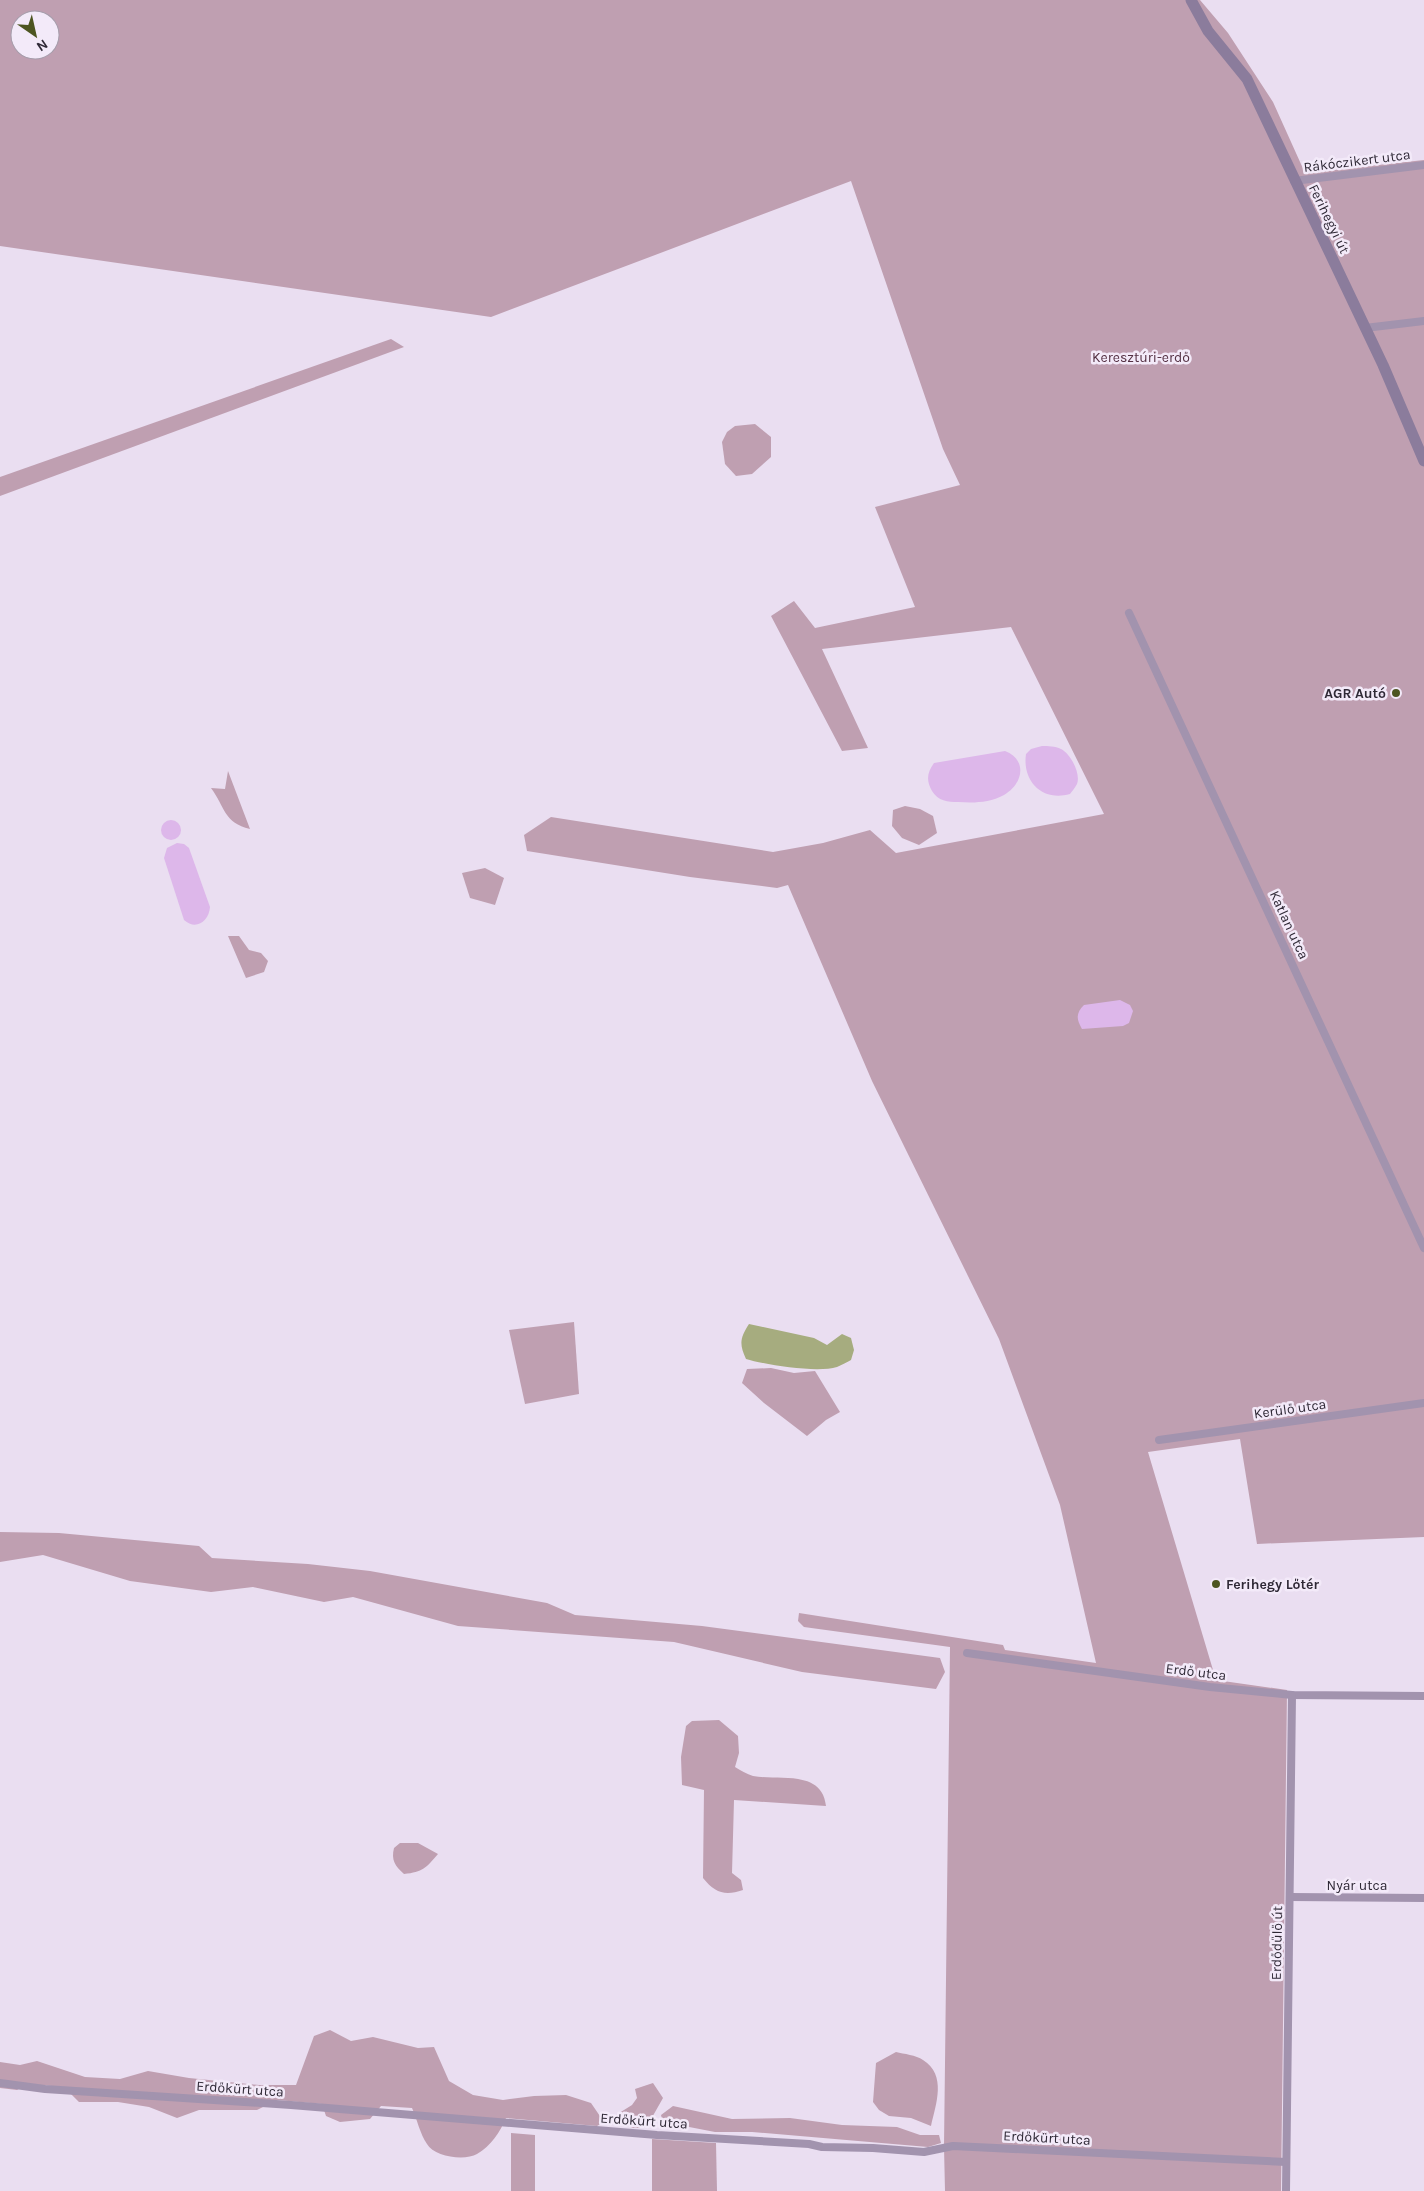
<svg xmlns="http://www.w3.org/2000/svg" width="1424" height="2191" viewBox="0 0 1424 2191" font-family="Karla,sans-serif">
<style>
.green{fill:#bf9fb1;fill-rule:evenodd}
.sand{fill:#ddb7ea}
.water{fill:#a6ac7f}
.lines{fill:none;stroke-linecap:round;stroke-linejoin:round}
.minor{stroke:#a293ae;stroke-width:8}
.secondary{stroke:#8b7c9c;stroke-width:11}
.poi-dot{fill:#4d5521;stroke:#f3eaf9;stroke-width:2}
.labels{text-anchor:middle;dominant-baseline:central;stroke-width:5;stroke-linejoin:round;paint-order:stroke}
.street-label{font-size:14px;fill:#2f2936;stroke:#f3eaf9}
.park-label{font-size:14px;fill:#532f42;stroke:#f3eaf9}
.poi-label{font-size:14px;font-weight:bold;fill:#2f2936;stroke:#f3eaf9;text-anchor:end}
</style>
<rect width="100%" height="100%" fill="#eadef1"/>
<g class="green">
<path d="M0,0h1200l28,33 45,69 32,71 119,-13v1377l-167,7 -17,-105 -92,13 68,228 71,10 -6,501h-336l-1,-44 6,-500 -146,-20 -6,-6 1,-8 204,32 2,5 91,13 -36,-158 -61,-166 -127,-258 -84,-196 -11,3 -87,-11 -163,-26 -3,-16 27,-18 222,35 50,-9 47,-13 26,23 208,-39 -93,-187 -189,22 46,99 -26,3 -71,-135 23,-15 21,27 100,-21 -40,-100 85,-22 -17,-36 -92,-268 -360,136 -491,-71zM20,20h30v30h-30z"/>
<polygon points="391,339 404,347 0,496 0,477"/>
<polygon points="755,424 771,437 771,457 752,474 736,476 725,464 722,442 727,432 735,426"/>
<path d="M228,771l22,58c-26,-6 -25,-22 -39,-41l14,1z"/>
<polygon points="905,806 920,809 933,816 937,833 919,845 902,838 892,826 893,810"/>
<polygon points="485,868 504,878 495,905 470,898 462,873"/>
<polygon points="228,936 239,936 249,950 261,953 268,961 264,972 246,978"/>
<polygon points="574,1322 579,1394 525,1404 509,1330"/>
<polygon points="771,1368 794,1373 815,1371 840,1412 826,1420 807,1436 764,1403 742,1383 747,1369"/>
<polygon points="0,1532 59,1533 199,1546 212,1558 308,1564 370,1571 547,1603 575,1615 702,1626 940,1658 945,1672 936,1689 802,1672 674,1642 458,1626 353,1597 324,1602 253,1587 211,1592 130,1581 43,1555 0,1562"/>
<path d="M719,1720l19,16 1,17 -4,14c5,3 12,7 18,9 26,5 69,-7 73,30l-92,-6 -2,73 9,7 2,10c-18,6 -28,3 -40,-12l1,-88 -22,-5 -1,-28 5,-31 6,-5z"/>
<path d="M400,1843h18l20,11c-12,14 -15,18 -34,20 -9,-8 -13,-14 -10,-26z"/>
<path d="M330,2030l21,11 22,-4 45,11 16,-1 15,34 24,14 30,5 31,-4 32,-1 25,8 13,19 -7,4 -91,-8c-6,14 -15,28 -29,36 -12,7 -43,3 -50,-10 -7,-10 -10,-25 -15,-36l-31,-2 -11,13 -30,3 -14,-6 -4,-12 -45,-4 -20,10h-58l-22,8 -28,-11 -31,-5h-39l-15,-15 -36,-3 -11,6 -17,-2v-26l20,3 17,-4 48,16 35,2 28,-8 41,7 70,7h37l18,-49z"/>
<path d="M896,2052c8,2 20,3 27,8 24,15 13,44 8,66l-20,-8 -22,-2 -10,-6 -6,-8 3,-39z"/>
<polygon points="653,2083 663,2098 646,2128 634,2128 620,2124 616,2115 632,2105 637,2098 635,2089"/>
<polygon points="673,2106 732,2119 790,2118 842,2125 897,2127 920,2135 939,2135 941,2143 928,2147 752,2132 715,2132 684,2126 664,2127 661,2115"/>
<polygon points="511,2133 535,2135 535,2191 511,2191"/>
<polygon points="652,2139 716,2143 717,2191 652,2191"/>
</g>
<g class="sand">
<path d="M1042,746c6,0 13,0 19,3 10,5 20,25 16,35 -2,4 -5,7 -7,10 -28,8 -48,-13 -44,-40l5,-5z"/>
<path d="M1005,751c23,9 18,33 -1,44 -15,8 -30,8 -46,7 -10,0 -20,-1 -26,-11 -6,-11 -5,-18 2,-28z"/>
<circle cx="171" cy="830" r="10"/>
<path d="M177,843l7,1 5,4 21,59c-1,14 -14,24 -26,13l-20,-62 3,-10z"/>
<path d="M1120,1000l10,5 3,6 -4,12 -6,3 -41,3c-6,-10 -6,-16 2,-24z"/>
</g>
<path class="water" d="M749,1324l65,14 13,7 15,-11 9,4 3,12 -3,10c-4,2 -9,5 -14,7 -20,6 -71,-2 -91,-8 -7,-15 -6,-21 3,-35z"/>
<g class="lines">
<g class="minor">
<polyline points="1294,181 1424,165"/>
<polyline points="1365,328 1424,321"/>
<polyline points="1129,613 1424,1248"/>
<polyline points="1159,1440 1424,1403"/>
<polyline points="967,1653 1210,1687 1292,1695 1424,1696"/>
<polyline points="1290,1897 1424,1898"/>
<polyline points="0,2083 45,2089 291,2105 657,2135 809,2144 822,2147 873,2148 924,2152 953,2146 1286,2162"/>
<polyline points="1286,2191 1292,1695"/>
</g>
<polyline class="secondary" points="1191,0 1208,31 1247,79 1383,365 1424,461"/>
</g>
<g class="poi-dot">
<circle cx="1396" cy="693" r="5"/>
<circle cx="1216" cy="1584" r="5"/>
</g>
<g class="labels">
<g class="street-label">
<text transform="translate(1357 161) rotate(-7)">Rákóczikert utca</text>
<text transform="translate(1329 219) rotate(64)">Ferihegyi út</text>
<text transform="translate(1289 925) rotate(65)">Katlan utca</text>
<text transform="translate(1290 1409) rotate(-8)">Kerülő utca</text>
<text transform="translate(1196 1672) rotate(7)">Erdő utca</text>
<text x="1357" y="1885">Nyár utca</text>
<text transform="translate(1277 1943) rotate(-89)">Erdődűlő út</text>
<text transform="translate(240 2089) rotate(4)">Erdőkürt utca</text>
<text transform="translate(644 2121) rotate(4)">Erdőkürt utca</text>
<text transform="translate(1047 2138) rotate(3)">Erdőkürt utca</text>
</g>
<g class="park-label">
<text x="1141" y="357">Keresztúri-erdő</text>
</g>
<g class="poi-label">
<text x="1386" y="693">AGR Autó</text>
<text x="1226" y="1584" text-anchor="start">Ferihegy Lőtér</text>
</g>
</g>
<g transform="translate(35 35) rotate(146)"><circle r="24" fill="#f3eaf9" stroke="#a59dab"/>
<path d="M0-4L9 19L0 12L-9 19Z" fill="#4d5521"/>
<text y="-8" font-size="14" font-weight="bold" text-anchor="middle" fill="#2f2936">N</text>
</g>
</svg>
